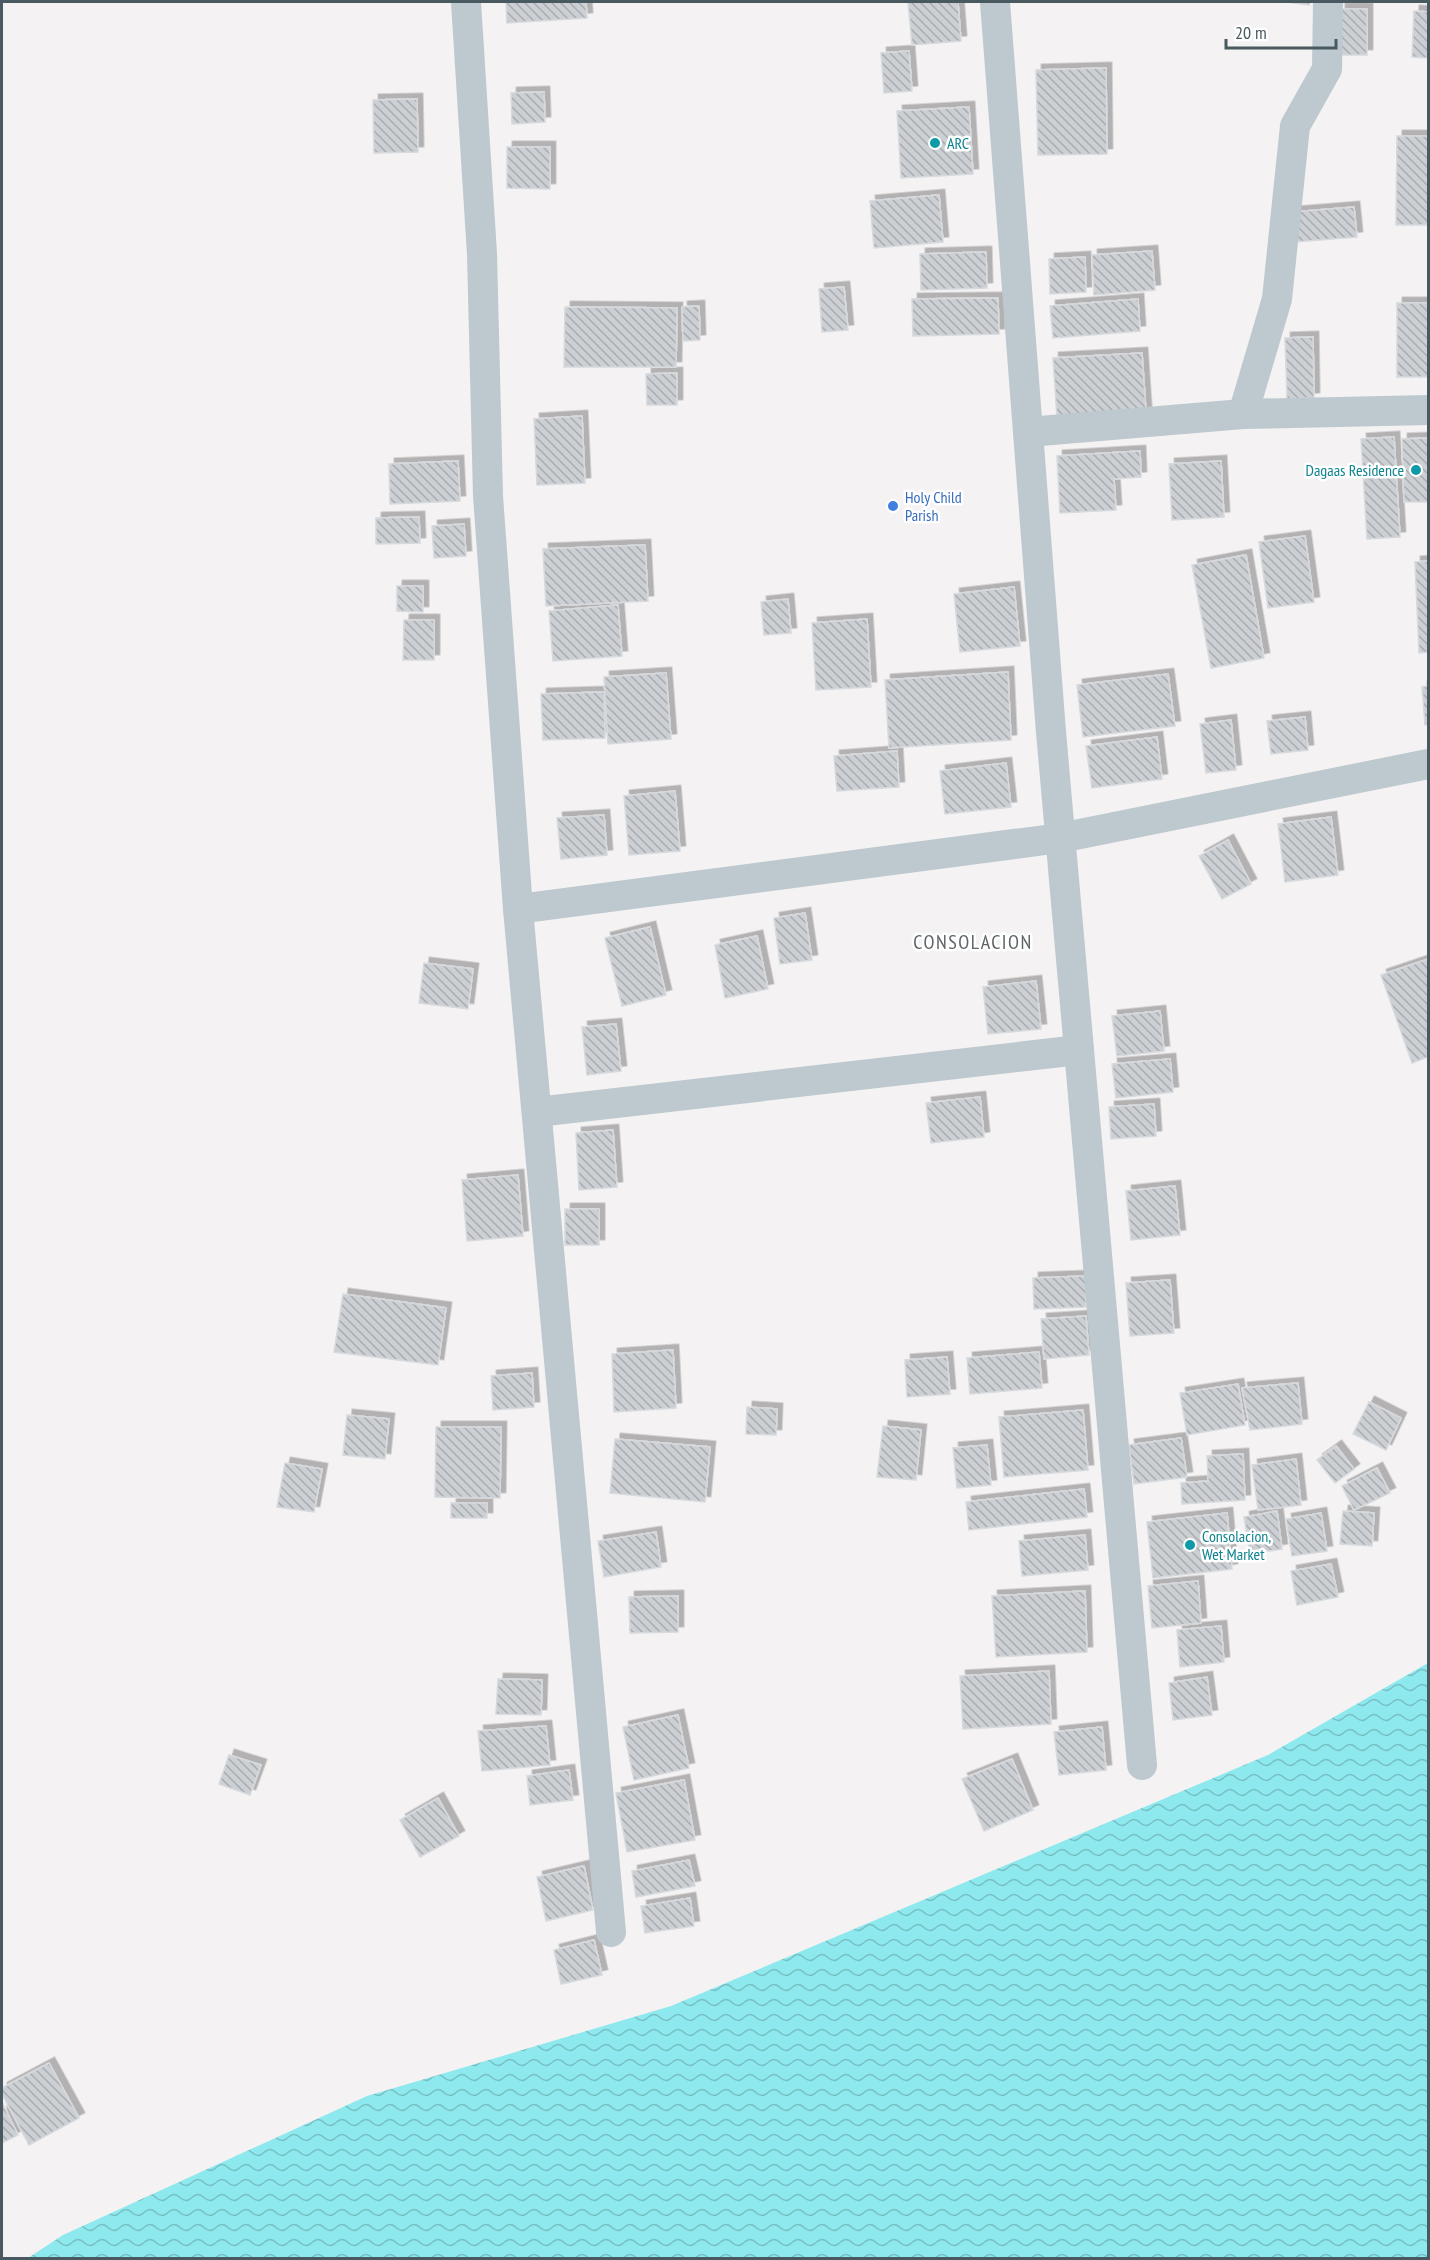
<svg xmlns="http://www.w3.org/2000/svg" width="1430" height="2260" viewBox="0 0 1430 2260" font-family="'PT Sans Narrow',sans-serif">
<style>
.water{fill:url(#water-waves)}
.building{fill:url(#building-back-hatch);stroke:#d6d9dd;stroke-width:1.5;filter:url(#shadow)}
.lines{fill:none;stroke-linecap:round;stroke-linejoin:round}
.street{stroke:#bdc9ce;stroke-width:30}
.culture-dot{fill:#0f9aa8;stroke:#fff;stroke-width:2}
.shop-dot{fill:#3f7fe0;stroke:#fff;stroke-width:2}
.labels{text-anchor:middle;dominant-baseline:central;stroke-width:5;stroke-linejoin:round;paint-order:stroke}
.culture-label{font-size:16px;fill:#0d838f;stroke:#fff;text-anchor:start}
.shop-label{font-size:16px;fill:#366cbe;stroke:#fff;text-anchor:start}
.quarter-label{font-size:20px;letter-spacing:1.5px;fill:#5e6467;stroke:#fff}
</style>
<defs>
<pattern id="water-waves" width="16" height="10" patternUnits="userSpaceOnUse" patternTransform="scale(1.5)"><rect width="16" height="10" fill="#8ee9ee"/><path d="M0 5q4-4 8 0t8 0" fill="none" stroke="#76c0c4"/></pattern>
<pattern id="building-back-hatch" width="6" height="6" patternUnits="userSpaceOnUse" patternTransform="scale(1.5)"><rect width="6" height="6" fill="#ccd0d4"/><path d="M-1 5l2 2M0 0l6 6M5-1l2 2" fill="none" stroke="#a8acaf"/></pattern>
<filter id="shadow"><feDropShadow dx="5.5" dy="-5.5" stdDeviation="0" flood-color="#0004"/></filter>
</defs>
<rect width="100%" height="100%" fill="#f4f2f2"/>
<polygon class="water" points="1428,1663 1428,2258 28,2258 63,2235 367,2096 671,2006 1268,1755"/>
<g class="building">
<polygon points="506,2 586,2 587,18 507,23"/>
<polygon points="908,2 958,2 961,41 912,45"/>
<polygon points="1286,2 1310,2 1309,5"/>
<rect x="1340" y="9" width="27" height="46"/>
<polygon points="1414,11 1428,12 1428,58 1412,57"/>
<polygon points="909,51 912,91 884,93 881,53"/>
<polygon points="1106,68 1107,154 1038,155 1036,70"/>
<polygon points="544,92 545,122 512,124 511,93"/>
<polygon points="417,99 418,152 374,153 373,100"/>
<polygon points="969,107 973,174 901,178 897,111"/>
<polygon points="1397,136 1428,136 1428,225 1396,225"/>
<polygon points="507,147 550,147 550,189 507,188"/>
<polygon points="939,195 943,242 874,248 870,201"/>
<polygon points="1354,207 1357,237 1295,242 1293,212"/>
<polygon points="1152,251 1155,290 1094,295 1092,255"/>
<polygon points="986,252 987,288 921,290 920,254"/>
<polygon points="1085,257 1086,292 1050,294 1049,259"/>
<polygon points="844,287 848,330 822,332 819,289"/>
<polygon points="998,298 999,334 913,336 912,299"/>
<polygon points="1138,299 1140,331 1053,338 1050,306"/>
<rect x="1397" y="303" width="31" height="74"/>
<polygon points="699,306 700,340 683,341 682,307"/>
<polygon points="565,307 677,308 676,367 564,367"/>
<polygon points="1313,337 1314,398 1287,399 1285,338"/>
<polygon points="1142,353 1146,412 1057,418 1053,358"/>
<polygon points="677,373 677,405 647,405 646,374"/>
<polygon points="582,416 585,483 537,485 534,419"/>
<polygon points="1394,437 1400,537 1367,539 1361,439"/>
<polygon points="1428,438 1428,502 1404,502 1402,439"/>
<polygon points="1140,451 1141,477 1114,479 1116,510 1060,513 1057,456"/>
<polygon points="458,461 460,501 390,504 389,464"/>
<polygon points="1221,461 1224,517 1172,520 1169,464"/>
<polygon points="419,517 420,543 376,544 376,518"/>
<polygon points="464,524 466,556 434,558 432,526"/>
<polygon points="1305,536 1314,602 1268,608 1259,542"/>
<polygon points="645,545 648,601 546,606 543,549"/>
<polygon points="1246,555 1264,658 1211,668 1192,565"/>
<polygon points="1428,561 1428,652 1419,653 1415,562"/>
<polygon points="397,586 423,586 423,612 397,611"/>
<polygon points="1014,587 1020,646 960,652 954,594"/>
<polygon points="788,599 791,633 764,635 761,602"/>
<polygon points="618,605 622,656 553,661 549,611"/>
<polygon points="867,619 871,687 816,690 812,623"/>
<polygon points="404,620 434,620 434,660 403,660"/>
<polygon points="1008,672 1011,740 889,748 885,680"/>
<polygon points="666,673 671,739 608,744 604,677"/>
<polygon points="1168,674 1175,726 1083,737 1077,685"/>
<polygon points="1428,686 1428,724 1425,725 1422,687"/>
<polygon points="604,692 605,738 543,740 541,694"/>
<polygon points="1305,717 1308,750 1271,754 1267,721"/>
<polygon points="1231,720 1236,770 1206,773 1200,724"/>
<polygon points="1157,737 1162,779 1092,788 1086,746"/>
<polygon points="897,751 899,787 837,791 834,756"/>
<polygon points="1006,763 1011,807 945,814 940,771"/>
<polygon points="675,791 680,851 629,855 624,796"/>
<polygon points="604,815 607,855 561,859 557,818"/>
<polygon points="1331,817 1338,875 1285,882 1278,824"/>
<polygon points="1228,840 1251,884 1222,899 1199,856"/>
<polygon points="805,913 812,960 780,964 774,918"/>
<polygon points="650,927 666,995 622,1006 605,938"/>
<polygon points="757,936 768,989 725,998 715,945"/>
<polygon points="1428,959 1428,1057 1412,1063 1381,975"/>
<polygon points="424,963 473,969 468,1009 419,1003"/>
<polygon points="1036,981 1041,1029 988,1034 983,987"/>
<polygon points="1160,1011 1164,1051 1117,1056 1112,1016"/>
<polygon points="616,1024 621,1071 587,1075 582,1027"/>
<polygon points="1170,1059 1173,1092 1116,1098 1112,1064"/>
<polygon points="980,1097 984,1137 931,1143 926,1103"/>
<polygon points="1154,1104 1156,1136 1111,1139 1109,1107"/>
<polygon points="613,1130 617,1187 579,1190 576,1133"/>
<polygon points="518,1175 523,1236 467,1241 462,1180"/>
<polygon points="1175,1186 1180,1235 1131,1240 1126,1191"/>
<rect x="565" y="1209" width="34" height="36"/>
<polygon points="1086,1276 1086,1307 1034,1309 1033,1278"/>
<polygon points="1170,1280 1174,1333 1130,1336 1126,1283"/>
<polygon points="343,1294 446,1308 438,1365 334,1352"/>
<polygon points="1086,1316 1089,1355 1044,1359 1041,1319"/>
<polygon points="673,1350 676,1408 614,1412 612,1354"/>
<polygon points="1039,1352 1042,1388 970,1394 967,1358"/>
<polygon points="947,1357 950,1394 907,1397 905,1360"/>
<polygon points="532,1373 534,1407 493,1410 491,1376"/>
<polygon points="1298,1383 1302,1424 1250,1430 1242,1388"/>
<polygon points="1238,1384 1245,1425 1187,1435 1180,1393"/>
<polygon points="1369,1402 1401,1418 1386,1450 1353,1434"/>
<polygon points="747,1407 777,1409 776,1435 746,1434"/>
<polygon points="1083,1410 1088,1470 1004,1477 999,1417"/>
<polygon points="347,1415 389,1419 385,1459 343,1455"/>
<polygon points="883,1426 921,1430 916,1480 877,1477"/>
<polygon points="436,1427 501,1427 500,1498 435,1497"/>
<polygon points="1181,1438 1187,1477 1134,1484 1129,1445"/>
<polygon points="615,1439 710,1447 705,1502 610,1493"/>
<polygon points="987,1445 991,1485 957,1488 953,1448"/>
<polygon points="1336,1446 1354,1469 1335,1483 1317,1460"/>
<polygon points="1243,1454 1245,1500 1182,1504 1181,1483 1208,1481 1207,1456"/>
<polygon points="1296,1459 1301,1505 1258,1510 1252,1465"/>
<polygon points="285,1463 322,1469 314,1512 277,1507"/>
<polygon points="1377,1468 1390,1493 1354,1510 1342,1486"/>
<polygon points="1084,1489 1087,1517 969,1530 966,1502"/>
<rect x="451" y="1503" width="36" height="15"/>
<polygon points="1277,1511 1282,1549 1250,1554 1244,1517"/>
<polygon points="1343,1511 1374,1513 1372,1546 1340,1544"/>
<polygon points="1227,1513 1232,1569 1153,1578 1147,1522"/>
<polygon points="1321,1513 1327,1551 1292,1556 1286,1519"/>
<polygon points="656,1532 661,1567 604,1577 598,1541"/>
<polygon points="1085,1535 1088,1570 1022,1576 1019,1541"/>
<polygon points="1331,1564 1338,1597 1297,1605 1291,1571"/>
<polygon points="1198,1581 1201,1623 1152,1628 1148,1586"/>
<polygon points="1085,1591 1087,1652 996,1657 992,1596"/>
<polygon points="678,1596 678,1632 630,1633 629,1597"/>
<polygon points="1221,1626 1224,1662 1180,1667 1177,1630"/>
<polygon points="1049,1671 1051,1724 963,1729 960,1676"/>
<polygon points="1207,1677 1212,1715 1173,1720 1169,1683"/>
<polygon points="498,1679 542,1680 541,1715 496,1714"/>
<polygon points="678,1715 689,1768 634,1780 623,1727"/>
<polygon points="546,1726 550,1765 482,1771 478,1731"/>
<polygon points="1102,1727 1106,1770 1059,1775 1054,1732"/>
<polygon points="229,1755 261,1765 250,1795 219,1784"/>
<polygon points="1012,1759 1033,1810 984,1831 962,1779"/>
<polygon points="569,1770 573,1800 530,1805 527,1776"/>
<polygon points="684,1780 695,1840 627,1852 616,1793"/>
<polygon points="438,1798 459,1836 420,1857 400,1820"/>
<polygon points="689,1860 695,1886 636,1897 632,1871"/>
<polygon points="584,1866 593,1910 546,1921 537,1877"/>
<polygon points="690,1898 694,1926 645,1933 641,1906"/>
<polygon points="594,1940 602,1975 561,1984 554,1950"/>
<polygon points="49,2063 79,2118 29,2145 2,2094 2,2088"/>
<polygon points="2,2102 18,2135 2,2143"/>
</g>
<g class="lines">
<g class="street">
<polyline points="466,2 482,254 488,496 518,909 611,1932"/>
<polyline points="995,2 1051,732 1142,1765"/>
<polyline points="1243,414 1277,299 1295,126 1327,69 1328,2"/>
<polyline points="1028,432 1243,414 1428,410"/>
<polyline points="518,909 1060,838 1428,764"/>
<polyline points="537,1112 1079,1050"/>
</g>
</g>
<g class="culture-dot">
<circle cx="935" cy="143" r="6"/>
<circle cx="1416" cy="470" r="6"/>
<circle cx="1190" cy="1545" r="6"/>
</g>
<circle class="shop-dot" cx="893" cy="506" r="6"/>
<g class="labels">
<g class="culture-label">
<text x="947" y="143">ARC</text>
<text x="1404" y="470" text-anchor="end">Dagaas Residence</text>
<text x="1202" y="1536">Consolacion,<tspan x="1202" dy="18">Wet Market</tspan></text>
</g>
<g class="shop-label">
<text x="905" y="497">Holy Child<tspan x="905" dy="18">Parish</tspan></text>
</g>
<g class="quarter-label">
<text x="973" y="942">CONSOLACION</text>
</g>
</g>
<rect width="1430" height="2260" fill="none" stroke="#495960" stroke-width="6"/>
<path d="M1226 39v9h110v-9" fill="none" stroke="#495960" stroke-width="3"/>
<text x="1235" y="39" font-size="18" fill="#495960" stroke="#ffffff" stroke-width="4.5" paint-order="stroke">20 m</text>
</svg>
